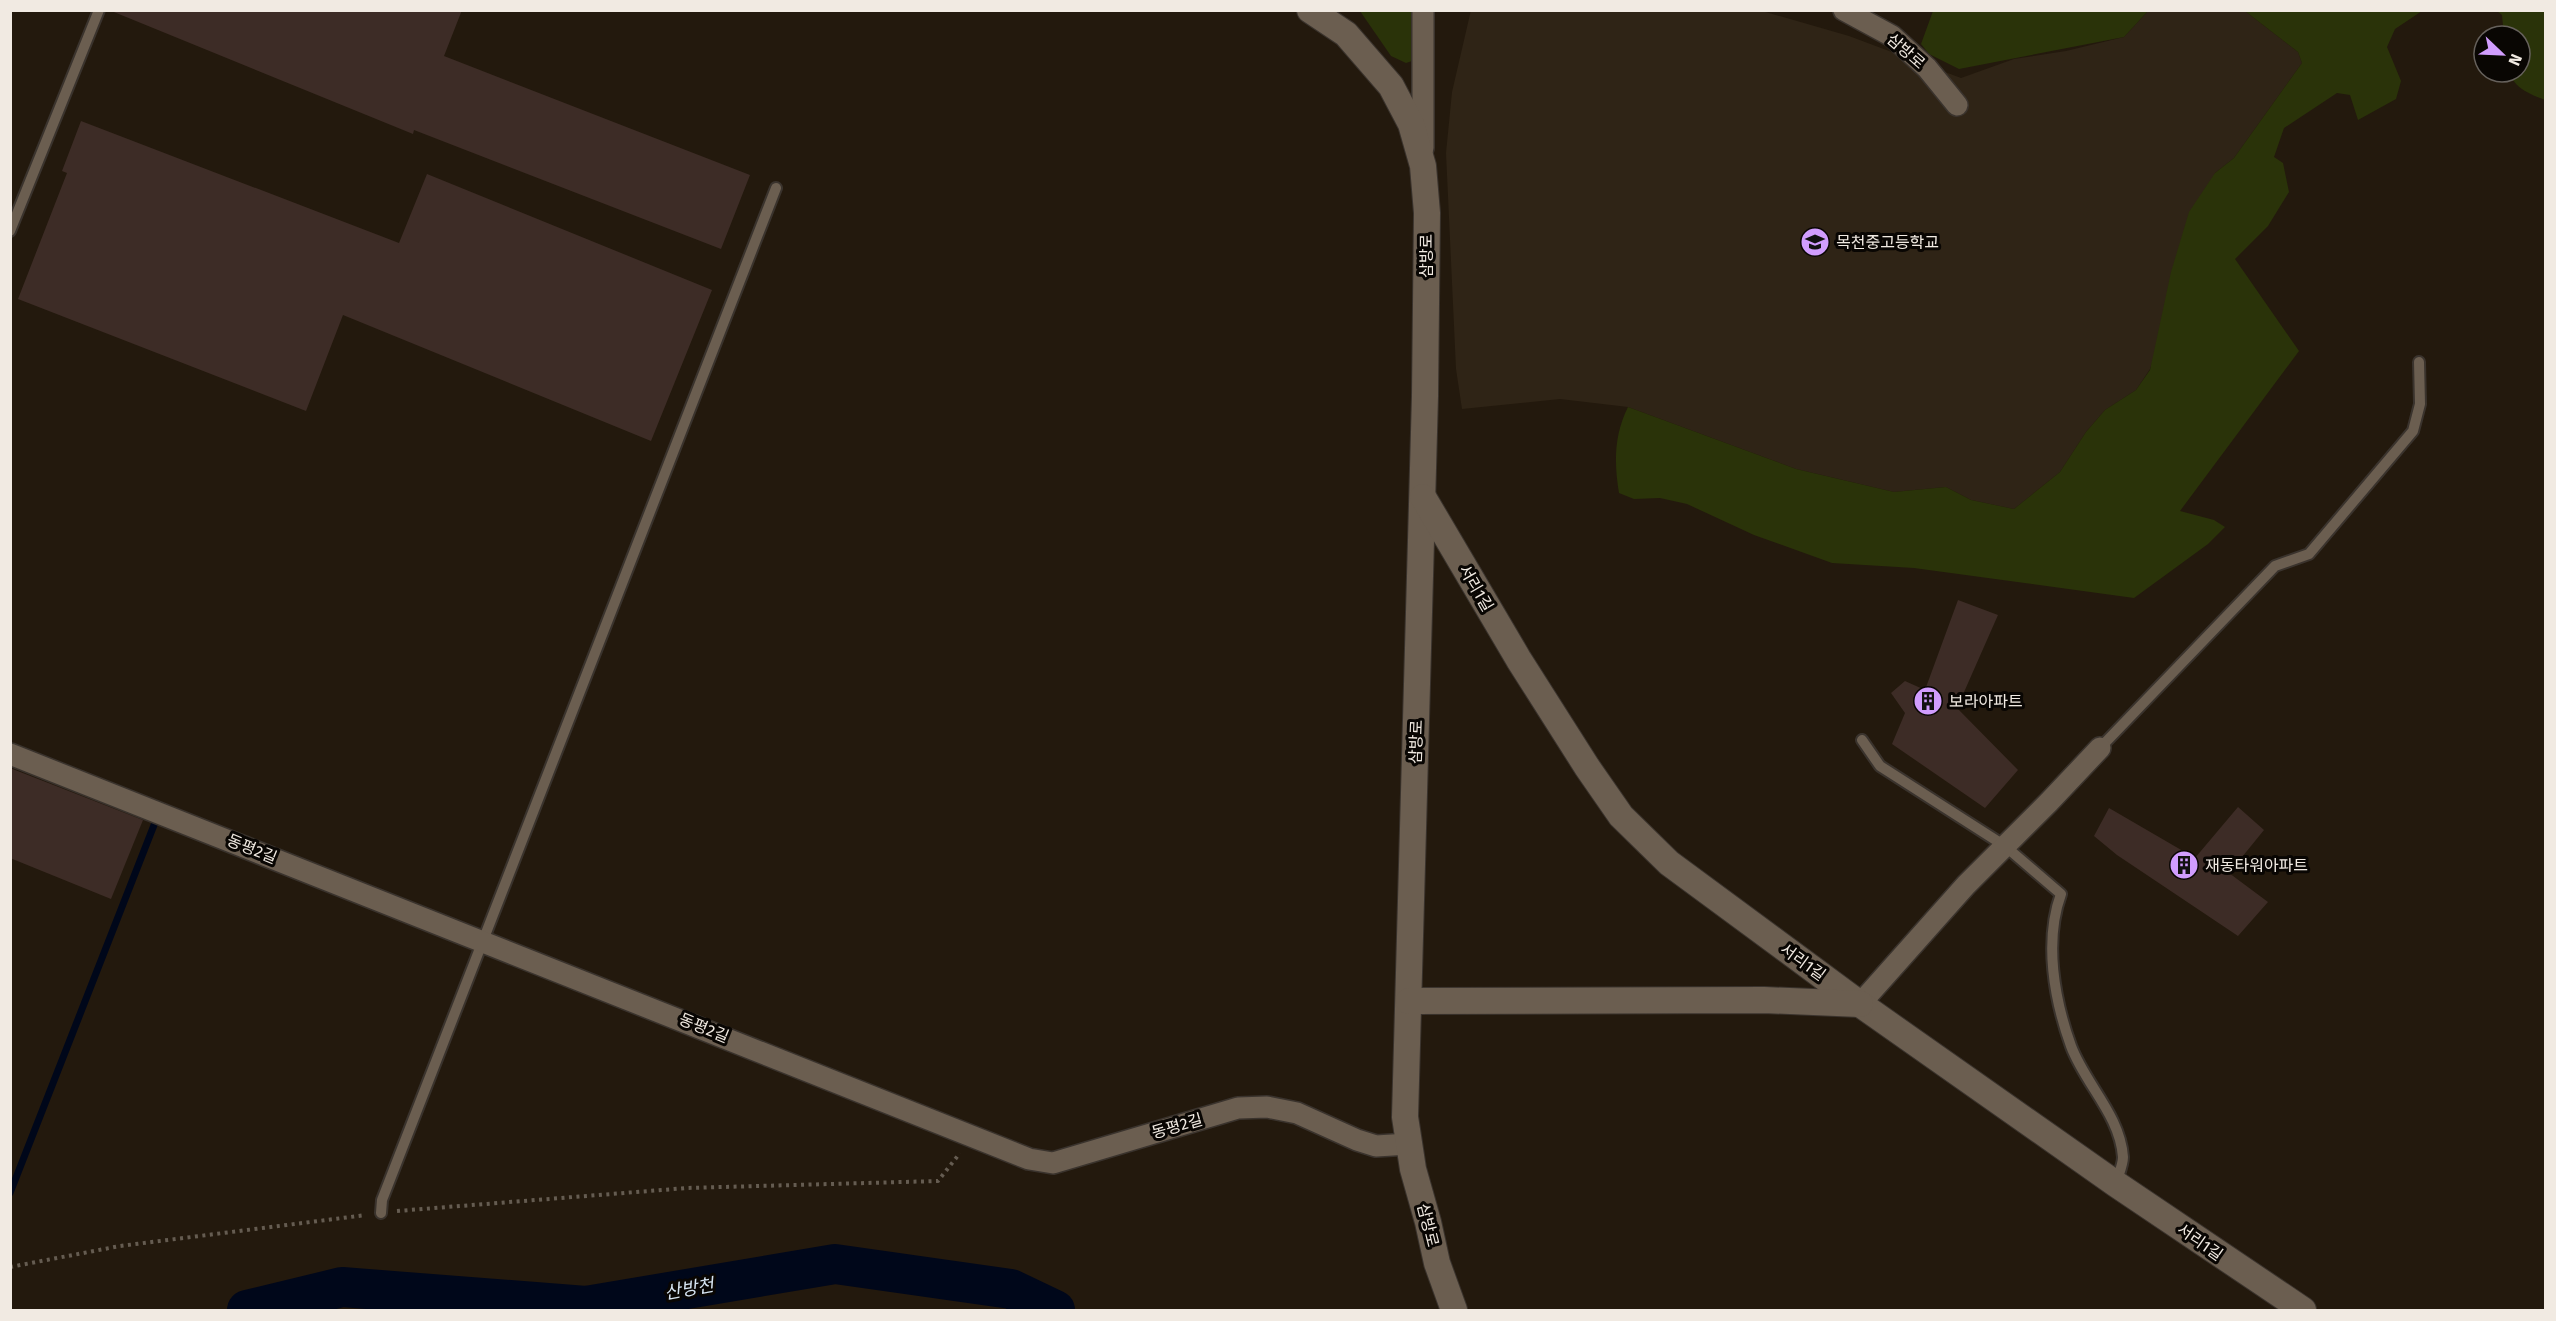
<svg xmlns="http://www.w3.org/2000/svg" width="2556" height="1321" viewBox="0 0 2556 1321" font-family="'Fira Sans','Noto Sans KR',sans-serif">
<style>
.education{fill:#2f2416}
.green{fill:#2a3309}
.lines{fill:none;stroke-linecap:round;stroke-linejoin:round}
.stream{stroke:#00071a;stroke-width:7}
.river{stroke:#00071a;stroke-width:40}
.building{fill:#3d2c26}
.service-casing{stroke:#3a332d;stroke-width:14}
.minor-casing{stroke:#3a332d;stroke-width:24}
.tertiary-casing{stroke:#3a332d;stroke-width:28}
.path{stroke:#655c51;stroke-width:4;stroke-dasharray:3 4.5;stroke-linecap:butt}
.service{stroke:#6b5e50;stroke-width:10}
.minor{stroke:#6b5e50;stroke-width:21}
.tertiary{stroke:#6b5e50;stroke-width:26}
.labels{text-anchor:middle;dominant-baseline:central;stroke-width:6;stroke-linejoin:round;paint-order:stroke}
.street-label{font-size:16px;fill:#f1eae2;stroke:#090603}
.poi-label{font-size:16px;fill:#f1eae2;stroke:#090603;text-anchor:start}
.water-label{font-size:18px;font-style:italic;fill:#d7e5f2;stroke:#090603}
</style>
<rect width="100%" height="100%" fill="#23190d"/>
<polygon class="education" points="1471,10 1762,11 1849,36 1961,78 2014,59 2066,51 2124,37 2148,11 2245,11 2298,52 2302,63 2234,158 2215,173 2150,369 2136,390 2105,410 2086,432 2060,472 2014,509 1971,500 1946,487 1894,492 1796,469 1628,407 1560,399 1462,409 1456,369 1446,153 1452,92"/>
<g class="green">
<polygon points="1360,11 1414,11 1415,60 1406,63 1391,56"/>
<polygon points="1933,11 1933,10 2148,11 2124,37 1959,69 1929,54 1921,44"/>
<path d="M2245,11h177l-27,18 -8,18 14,34 -5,18 -38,21 -8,-25 -13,-2 -53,35 -10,29 9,6 6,29 -21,34 -33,33 64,92 -119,160 34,9 11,7 -17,17 -74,54 -220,-30 -82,-5 -78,-28 -67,-31 -27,-6 -26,1 -15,-6c-5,-30 -5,-58 9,-86l168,62 98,23 52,-5 25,13 43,9 46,-37 26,-40 19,-22 31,-20 14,-20 21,-98 18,-60 26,-39 19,-15 68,-95 -4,-11z"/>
<path d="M2497,11h48v89c-15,-6 -30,-11 -36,-28h11v-36h-16l-2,-21z"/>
</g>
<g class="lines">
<polyline class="stream" points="10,1193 156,820"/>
<polyline class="river" points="247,1310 342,1287 586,1306 835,1264 1011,1289 1055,1310"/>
</g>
<g class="building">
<polygon points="109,10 462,10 444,56 750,175 721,249 414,130 413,134"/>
<polygon points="81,121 399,243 427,174 712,290 651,441 343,315 306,411 18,299 67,173 62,171"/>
<polygon points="1958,600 1998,615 1957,708 2018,770 1985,808 1892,744 1905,713 1891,693 1905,681 1925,690"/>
<polygon points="10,768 143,820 111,899 10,858"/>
<polygon points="2238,807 2264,830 2229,873 2268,902 2238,936 2117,855 2094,836 2109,808 2195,858"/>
</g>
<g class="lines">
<g class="service-casing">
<g id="service">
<polyline points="10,231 99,10"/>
<path d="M1862,740l18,26 125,80 56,48c-17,47 -7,105 10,152 14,38 49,69 52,111 0,8 -5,19 -7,27"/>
<polyline points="2100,748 2275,566 2309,554 2413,431 2420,404 2419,362"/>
<polyline points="381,1213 382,1200 776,188"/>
</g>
</g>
<g class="minor-casing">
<g id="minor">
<polyline points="1423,10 1423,148"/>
<polyline points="1844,10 1892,36 1927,68 1957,105"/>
<polyline points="10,754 1029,1159 1053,1163 1238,1108 1267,1107 1297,1113 1357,1140 1376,1146 1409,1144"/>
<polyline points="1860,1004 1966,885 2049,802 2100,748"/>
</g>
</g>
<g class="tertiary-casing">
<g id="tertiary">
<polyline points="1310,10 1346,34 1391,86 1411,124 1423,166 1427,213 1425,396 1405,1117 1413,1169 1428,1222 1437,1263 1454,1310"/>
<polyline points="1423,497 1519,660 1587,767 1621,816 1669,863 1860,1004 2116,1184 2303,1310"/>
<polyline points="1409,1001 1764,1000 1860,1004"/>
</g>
</g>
<g class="path">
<polyline points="397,1211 687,1188 938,1181 960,1153"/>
<polyline points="10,1267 120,1246 366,1215"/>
</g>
<use href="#service" class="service"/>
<use href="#minor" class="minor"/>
<use href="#tertiary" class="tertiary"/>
</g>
<defs>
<g id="school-disc" transform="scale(1.5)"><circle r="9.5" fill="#d19dfe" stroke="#090603"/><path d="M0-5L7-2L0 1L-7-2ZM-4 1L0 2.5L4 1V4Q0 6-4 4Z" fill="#111"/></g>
<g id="building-disc" transform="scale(1.5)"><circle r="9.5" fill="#d19dfe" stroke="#090603"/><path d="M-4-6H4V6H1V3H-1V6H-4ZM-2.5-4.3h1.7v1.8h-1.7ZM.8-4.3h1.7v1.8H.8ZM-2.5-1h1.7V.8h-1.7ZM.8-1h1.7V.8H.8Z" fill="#111"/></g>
</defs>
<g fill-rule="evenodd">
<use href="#school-disc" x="1815" y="242"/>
<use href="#building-disc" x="1928" y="701"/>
<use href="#building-disc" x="2184" y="865"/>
</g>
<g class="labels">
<g class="street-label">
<text transform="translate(1906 51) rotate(41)">삼방로</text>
<text transform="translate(1426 256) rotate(-90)">삼방로</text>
<text transform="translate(1476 588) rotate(60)">서리1길</text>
<text transform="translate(1416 742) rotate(-88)">삼방로</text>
<text transform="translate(252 849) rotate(22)">동평2길</text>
<text transform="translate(1803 962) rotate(36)">서리1길</text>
<text transform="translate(704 1028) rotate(22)">동평2길</text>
<text transform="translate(1177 1126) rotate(-16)">동평2길</text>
<text transform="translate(1428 1225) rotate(76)">삼방로</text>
<text transform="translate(2200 1242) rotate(35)">서리1길</text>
</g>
<g class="poi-label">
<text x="1836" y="242">목천중고등학교</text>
<text x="1949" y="701">보라아파트</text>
<text x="2205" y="865">재동타워아파트</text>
</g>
<g class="water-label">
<text transform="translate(689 1289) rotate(-10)">산방천</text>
</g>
</g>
<rect width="2556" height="1321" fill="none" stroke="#f1eae2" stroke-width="24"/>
<g transform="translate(2502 54) rotate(113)"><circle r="28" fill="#090603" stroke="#66615c" stroke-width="1.5"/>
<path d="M0-4.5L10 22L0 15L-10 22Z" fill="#d19dfe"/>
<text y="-9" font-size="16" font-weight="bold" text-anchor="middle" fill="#f1eae2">N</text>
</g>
</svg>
